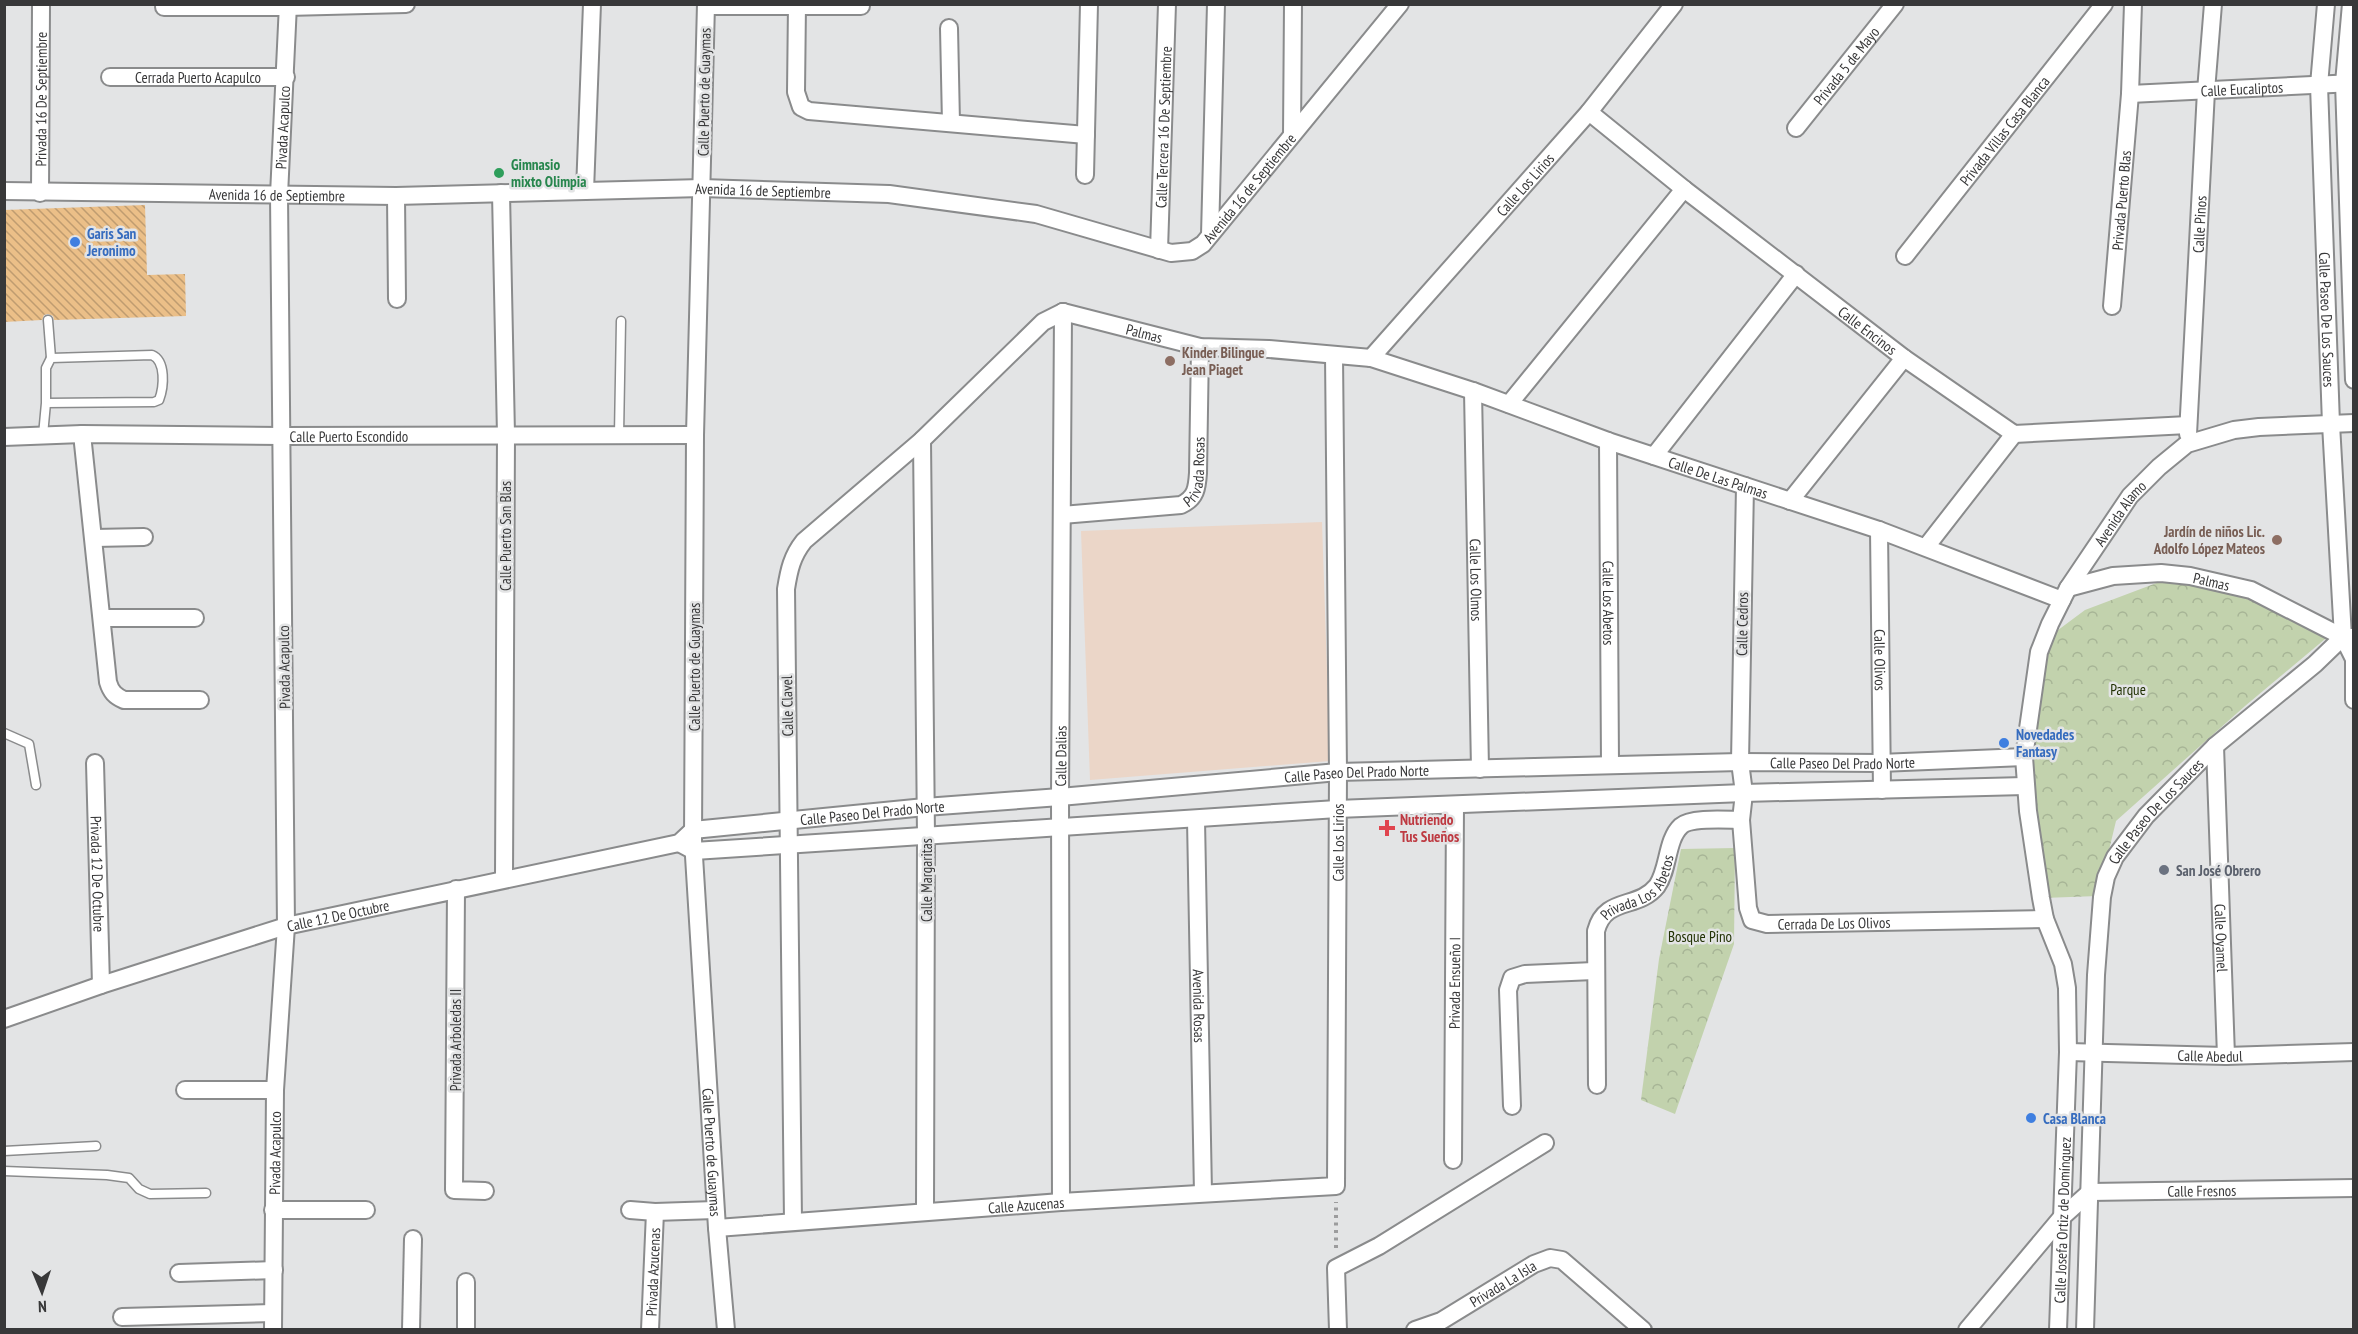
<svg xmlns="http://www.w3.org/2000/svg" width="2358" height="1334" viewBox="0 0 2358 1334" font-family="'PT Sans Narrow',sans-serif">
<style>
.education{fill:#ebd6c8}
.forest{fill:url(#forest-crowns)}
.building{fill:url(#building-back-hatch)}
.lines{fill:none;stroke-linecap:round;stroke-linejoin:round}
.service-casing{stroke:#8a8b8c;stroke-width:11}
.minor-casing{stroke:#8a8b8c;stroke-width:20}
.path{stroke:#9c9c9d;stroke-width:4;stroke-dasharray:3 4.5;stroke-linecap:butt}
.service{stroke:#fff;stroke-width:8}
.minor{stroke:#fff;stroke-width:16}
.leisure-dot{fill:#2e9e5b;stroke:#e3e4e5;stroke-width:2}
.shop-dot{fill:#3f7fe0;stroke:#e3e4e5;stroke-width:2}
.education-dot{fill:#8d6e63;stroke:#e3e4e5;stroke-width:2}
.health-dot{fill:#e0444e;stroke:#e3e4e5;stroke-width:2}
.worship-dot{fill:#6b7280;stroke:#e3e4e5;stroke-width:2}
.labels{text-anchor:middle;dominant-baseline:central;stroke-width:5;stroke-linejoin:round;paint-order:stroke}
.street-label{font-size:15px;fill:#383839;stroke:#e3e4e5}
.leisure-label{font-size:15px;font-weight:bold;fill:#27864d;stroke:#e3e4e5;text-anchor:start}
.shop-label{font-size:15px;font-weight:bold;fill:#366cbe;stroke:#e3e4e5;text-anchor:start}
.education-label{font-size:15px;font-weight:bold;fill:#785e54;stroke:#e3e4e5;text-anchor:start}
.park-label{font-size:15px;fill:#223204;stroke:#e3e4e5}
.health-label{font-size:15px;font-weight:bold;fill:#be3a42;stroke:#e3e4e5;text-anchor:start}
.worship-label{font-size:15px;font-weight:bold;fill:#5b616d;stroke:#e3e4e5;text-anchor:start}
</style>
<defs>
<pattern id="forest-crowns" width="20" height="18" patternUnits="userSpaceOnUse" patternTransform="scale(1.5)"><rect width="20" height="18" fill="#c2d2ad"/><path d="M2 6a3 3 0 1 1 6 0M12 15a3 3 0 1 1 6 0" fill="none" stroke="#a7b596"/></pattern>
<pattern id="building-back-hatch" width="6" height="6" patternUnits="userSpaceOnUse" patternTransform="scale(1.5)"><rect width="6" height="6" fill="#ebbf88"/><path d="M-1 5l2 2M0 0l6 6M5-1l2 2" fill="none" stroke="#bf9c70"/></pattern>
</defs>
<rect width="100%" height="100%" fill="#e3e4e5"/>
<polygon class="education" points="1322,522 1330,761 1090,780 1081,531"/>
<g class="forest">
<polygon points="2183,573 2337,629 2245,706 2116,821 2098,896 2043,898 2025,755 2046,639 2085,610"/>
<polygon points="1735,848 1734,944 1675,1114 1641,1100 1659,959 1681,849"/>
</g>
<polygon class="building" points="145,205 147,275 185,274 186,316 54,320 53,316 48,314 44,315 42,320 4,322 4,210"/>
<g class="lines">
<g class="service-casing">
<g id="service">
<polyline points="48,320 51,358"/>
<path d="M43,435l3,-32v-35l5,-10 101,-3c14,6 12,32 7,45l-5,2 -108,1"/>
<polyline points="619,435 621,321"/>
<polyline points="4,733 29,744 36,785"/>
<polyline points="4,1151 96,1146"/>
<polyline points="4,1171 107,1175 129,1178 139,1189 150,1194 206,1193"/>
</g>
</g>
<g class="minor-casing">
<g id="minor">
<path id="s1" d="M706,4l-11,431 -2,405 24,388 9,102"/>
<polyline points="797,4 796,92 801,107 809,111 1086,135"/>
<path id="s2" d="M2326,4l-7,81 12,339 12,213 10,20"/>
<polyline points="2351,4 2344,83 2354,380"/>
<polyline points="706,6 861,6"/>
<polyline points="164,7 287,7 406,4"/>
<polyline points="949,28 951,123"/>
<path id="s3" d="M110,77h176"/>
<path id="s4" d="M2130,94l224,-11"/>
<path id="s5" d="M1589,112l95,77 220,169 110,76 174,-9"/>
<path id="s6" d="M1796,128l99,-124"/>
<polyline points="1292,135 1293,4"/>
<polyline points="1085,175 1089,4"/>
<path id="s7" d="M4,191l392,5 306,-8 187,6 147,20 135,39 21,-2 11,-7 197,-240"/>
<polyline points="585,191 592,4"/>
<path id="s8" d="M40,193l1,-187"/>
<polyline points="501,193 506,435 504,878"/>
<polyline points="396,196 397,299"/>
<polyline points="1210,235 1216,4"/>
<path id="s9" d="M1159,250l8,-246"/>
<path id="s10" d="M1905,256l199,-252"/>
<path id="s11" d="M2112,306l18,-212 3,-90"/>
<path id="s12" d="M1063,312l137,35 69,2 102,9 102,33 135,50 271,89 183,70"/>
<path id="s13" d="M1371,358l218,-246 85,-108"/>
<path id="s14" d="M1473,391l7,378"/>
<polyline points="1509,404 1684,189"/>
<path d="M82,434l26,248c3,10 7,14 16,18h76"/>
<path id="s15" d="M2188,434l18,-343 7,-87"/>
<path id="s16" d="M4,437l78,-3 199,2 414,-1"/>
<polyline points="922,440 926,836 925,1212"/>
<path id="s17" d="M1608,441l2,324"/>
<polyline points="1654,456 1796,274"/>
<path id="s18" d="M1745,486l-5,276 4,31 -3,27 7,88 4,12 15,4 278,-5"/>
<polyline points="1790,501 1904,358"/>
<path id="s19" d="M1062,515l119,-10c15,-7 16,-17 17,-32l2,-126"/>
<path id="s20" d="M1879,530l3,260"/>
<polyline points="94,538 144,537"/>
<polyline points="1926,547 2014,434"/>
<path id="s21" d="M2068,588l45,-12 48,-3 29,3 61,14 92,47"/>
<polyline points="102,618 195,618"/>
<polyline points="2354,655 2354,700"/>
<path id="s22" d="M2215,746l11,310"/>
<path id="s23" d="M95,763l6,222"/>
<path id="s24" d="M1196,820l7,373"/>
<polyline points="679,843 694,851 1337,809 1744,793 2025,786"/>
<polyline points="456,889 454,1190 485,1191"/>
<path id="s25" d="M4,1019l97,-34 185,-59 393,-83 14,-13 232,-23 135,-10 278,-25 402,-10 140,1 144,-6"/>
<path id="s26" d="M2068,1052l158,4 128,-4"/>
<path id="s27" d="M1597,1085l-1,-154c9,-35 42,-21 61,-45 12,-17 9,-46 24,-60 10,-9 47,-6 60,-6"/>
<polyline points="185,1090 275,1090"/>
<polyline points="1512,1106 1508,990 1512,978 1525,974 1594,971"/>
<path id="s28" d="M1453,1160l2,-355"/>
<path id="s29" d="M1061,1202l-1,-405 3,-485"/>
<polyline points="273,1210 366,1210"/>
<polyline points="630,1210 655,1212 715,1210"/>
<path d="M793,1221l-7,-632c3,-19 6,-33 18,-48l118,-101 121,-118 20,-10"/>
<path id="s30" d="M717,1228l344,-26 275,-16 2,-414 -4,-417"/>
<polyline points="179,1273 274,1270"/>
<polyline points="466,1282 466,1330"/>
<polyline points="122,1317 273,1313"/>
<path id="s31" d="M273,1330l2,-240 11,-164 -7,-731 9,-191"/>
<polyline points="411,1330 413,1239"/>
<path id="s32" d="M650,1330l5,-118"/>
<polyline points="1338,1330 1336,1268 1379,1246 1545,1143"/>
<path id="s33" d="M1415,1330l26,-9 93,-57 16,-6 12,2 81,70"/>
<path id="s34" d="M1967,1330l94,-112 29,-26 264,-4"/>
<path id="s35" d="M2058,1330l10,-278 -1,-64 -4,-24 -18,-45 -4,-21 -13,-87 -4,-54 15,-105 11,-28 18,-36 62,-92 29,-29 28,-23 47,-14 25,-3 95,-4"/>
<path id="s36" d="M2085,1330l11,-355 6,-78 4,-20 9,-20 31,-41 69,-70 100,-82 28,-27h11"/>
</g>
</g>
<polyline class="path" points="1336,1248 1336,1202"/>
<use href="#service" class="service"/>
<use href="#minor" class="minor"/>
</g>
<circle class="leisure-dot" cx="499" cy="173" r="6"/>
<g class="shop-dot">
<circle cx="75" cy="242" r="6"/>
<circle cx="2004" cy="743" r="6"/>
<circle cx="2031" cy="1118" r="6"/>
</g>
<g class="education-dot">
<circle cx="1170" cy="361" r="6"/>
<circle cx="2277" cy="540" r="6"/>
</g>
<path class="health-dot" d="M1384 819h6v6h6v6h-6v6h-6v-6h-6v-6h6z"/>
<circle class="worship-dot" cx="2164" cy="870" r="6"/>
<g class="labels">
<g class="street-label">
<text stroke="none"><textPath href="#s6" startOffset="80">Privada 5 de Mayo</textPath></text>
<text stroke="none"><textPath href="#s3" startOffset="88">Cerrada Puerto Acapulco</textPath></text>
<text stroke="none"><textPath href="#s4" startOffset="112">Calle Eucaliptos</textPath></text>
<text transform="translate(704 92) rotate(-89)">Calle Puerto de Guaymas</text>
<text stroke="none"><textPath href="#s8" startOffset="94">Privada 16 De Septiembre</textPath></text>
<text stroke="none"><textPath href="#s31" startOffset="1203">Pivada Acapulco</textPath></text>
<text stroke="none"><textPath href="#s9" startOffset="123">Calle Tercera 16 De Septiembre</textPath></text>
<text stroke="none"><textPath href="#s10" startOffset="160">Privada Villas Casa Blanca</textPath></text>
<text stroke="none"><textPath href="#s13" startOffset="232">Calle Los Lirios</textPath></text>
<text stroke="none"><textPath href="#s7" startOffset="1281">Avenida 16 de Septiembre</textPath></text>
<text stroke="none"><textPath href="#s7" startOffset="759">Avenida 16 de Septiembre</textPath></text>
<text stroke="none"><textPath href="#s7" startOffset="273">Avenida 16 de Septiembre</textPath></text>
<text stroke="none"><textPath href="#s11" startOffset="106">Privada Puerto Blas</textPath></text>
<text stroke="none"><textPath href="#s15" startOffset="210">Calle Pinos</textPath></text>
<text stroke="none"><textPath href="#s2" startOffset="316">Calle Paseo De Los Sauces</textPath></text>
<text stroke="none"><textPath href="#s5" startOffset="354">Calle Encinos</textPath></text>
<text stroke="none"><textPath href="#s12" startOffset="84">Palmas</textPath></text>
<text stroke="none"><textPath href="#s16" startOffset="345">Calle Puerto Escondido</textPath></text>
<text stroke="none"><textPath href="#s19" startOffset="159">Privada Rosas</textPath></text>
<text stroke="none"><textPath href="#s12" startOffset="680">Calle De Las Palmas</textPath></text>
<text stroke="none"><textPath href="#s35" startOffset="846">Avenida Alamo</textPath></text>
<text transform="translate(505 536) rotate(-90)">Calle Puerto San Blas</text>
<text stroke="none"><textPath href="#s14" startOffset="189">Calle Los Olmos</textPath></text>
<text stroke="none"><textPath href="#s21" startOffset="146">Palmas</textPath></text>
<text stroke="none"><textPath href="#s17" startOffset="162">Calle Los Abetos</textPath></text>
<text transform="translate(1742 624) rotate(-89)">Calle Cedros</text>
<text stroke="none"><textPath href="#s20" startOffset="130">Calle Olivos</textPath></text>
<text transform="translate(284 667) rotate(-91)">Pivada Acapulco</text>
<text transform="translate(694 667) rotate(-90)">Calle Puerto de Guaymas</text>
<text transform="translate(787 706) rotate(-91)">Calle Clavel</text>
<text stroke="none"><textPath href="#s29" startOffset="446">Calle Dalias</textPath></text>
<text stroke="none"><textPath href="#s25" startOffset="1870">Calle Paseo Del Prado Norte</textPath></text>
<text stroke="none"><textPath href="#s25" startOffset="1384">Calle Paseo Del Prado Norte</textPath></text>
<text stroke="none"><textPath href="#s25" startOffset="898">Calle Paseo Del Prado Norte</textPath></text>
<text stroke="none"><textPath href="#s36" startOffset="537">Calle Paseo De Los Sauces</textPath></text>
<text stroke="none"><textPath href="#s30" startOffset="964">Calle Los Lirios</textPath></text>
<text stroke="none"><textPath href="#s23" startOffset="111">Privada 12 De Octubre</textPath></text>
<text transform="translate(926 880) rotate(-90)">Calle Margaritas</text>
<text stroke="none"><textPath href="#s27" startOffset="218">Privada Los Abetos</textPath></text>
<text stroke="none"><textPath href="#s25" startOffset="350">Calle 12 De Octubre</textPath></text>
<text stroke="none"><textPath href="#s18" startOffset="518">Cerrada De Los Olivos</textPath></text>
<text stroke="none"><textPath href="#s22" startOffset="192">Calle Oyamel</textPath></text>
<text stroke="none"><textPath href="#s28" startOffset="177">Privada Ensueño I</textPath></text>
<text stroke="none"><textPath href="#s24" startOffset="186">Avenida Rosas</textPath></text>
<text transform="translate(455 1040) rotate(-90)">Privada Arboledas II</text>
<text stroke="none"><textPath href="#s26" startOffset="142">Calle Abedul</textPath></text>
<text stroke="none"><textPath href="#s31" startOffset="177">Pivada Acapulco</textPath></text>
<text stroke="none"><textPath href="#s1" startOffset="1149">Calle Puerto de Guaymas</textPath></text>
<text stroke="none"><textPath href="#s34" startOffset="297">Calle Fresnos</textPath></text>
<text stroke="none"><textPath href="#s30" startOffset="310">Calle Azucenas</textPath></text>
<text stroke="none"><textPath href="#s35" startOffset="110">Calle Josefa Ortiz de Domínguez</textPath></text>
<text stroke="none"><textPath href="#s32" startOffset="58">Privada Azucenas</textPath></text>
<text stroke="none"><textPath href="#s33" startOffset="100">Privada La Isla</textPath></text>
</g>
<g class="leisure-label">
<text x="511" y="164">Gimnasio<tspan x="511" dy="17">mixto Olimpia</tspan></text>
</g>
<g class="shop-label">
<text x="87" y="233">Garis San<tspan x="87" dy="17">Jeronimo</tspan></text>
<text x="2016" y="734">Novedades<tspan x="2016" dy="17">Fantasy</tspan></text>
<text x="2043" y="1118">Casa Blanca</text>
</g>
<g class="education-label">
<text x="1182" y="352">Kinder Bilingue<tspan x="1182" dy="17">Jean Piaget</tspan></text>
<text x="2265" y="531" text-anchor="end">Jardín de niños Lic.<tspan x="2265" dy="17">Adolfo López Mateos</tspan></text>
</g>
<g class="park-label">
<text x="2128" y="689">Parque</text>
<text x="1700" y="936">Bosque Pino</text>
</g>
<g class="health-label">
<text x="1400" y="819">Nutriendo<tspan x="1400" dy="17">Tus Sueños</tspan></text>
</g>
<g class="worship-label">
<text x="2176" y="870">San José Obrero</text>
</g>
</g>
<rect width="2358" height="1334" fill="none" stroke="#383839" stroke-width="12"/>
<g transform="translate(42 1292) rotate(178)" stroke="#e3e4e5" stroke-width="4.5" paint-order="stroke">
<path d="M0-4.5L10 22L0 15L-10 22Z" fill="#383839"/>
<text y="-9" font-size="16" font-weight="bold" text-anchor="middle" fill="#383839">N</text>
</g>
</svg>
